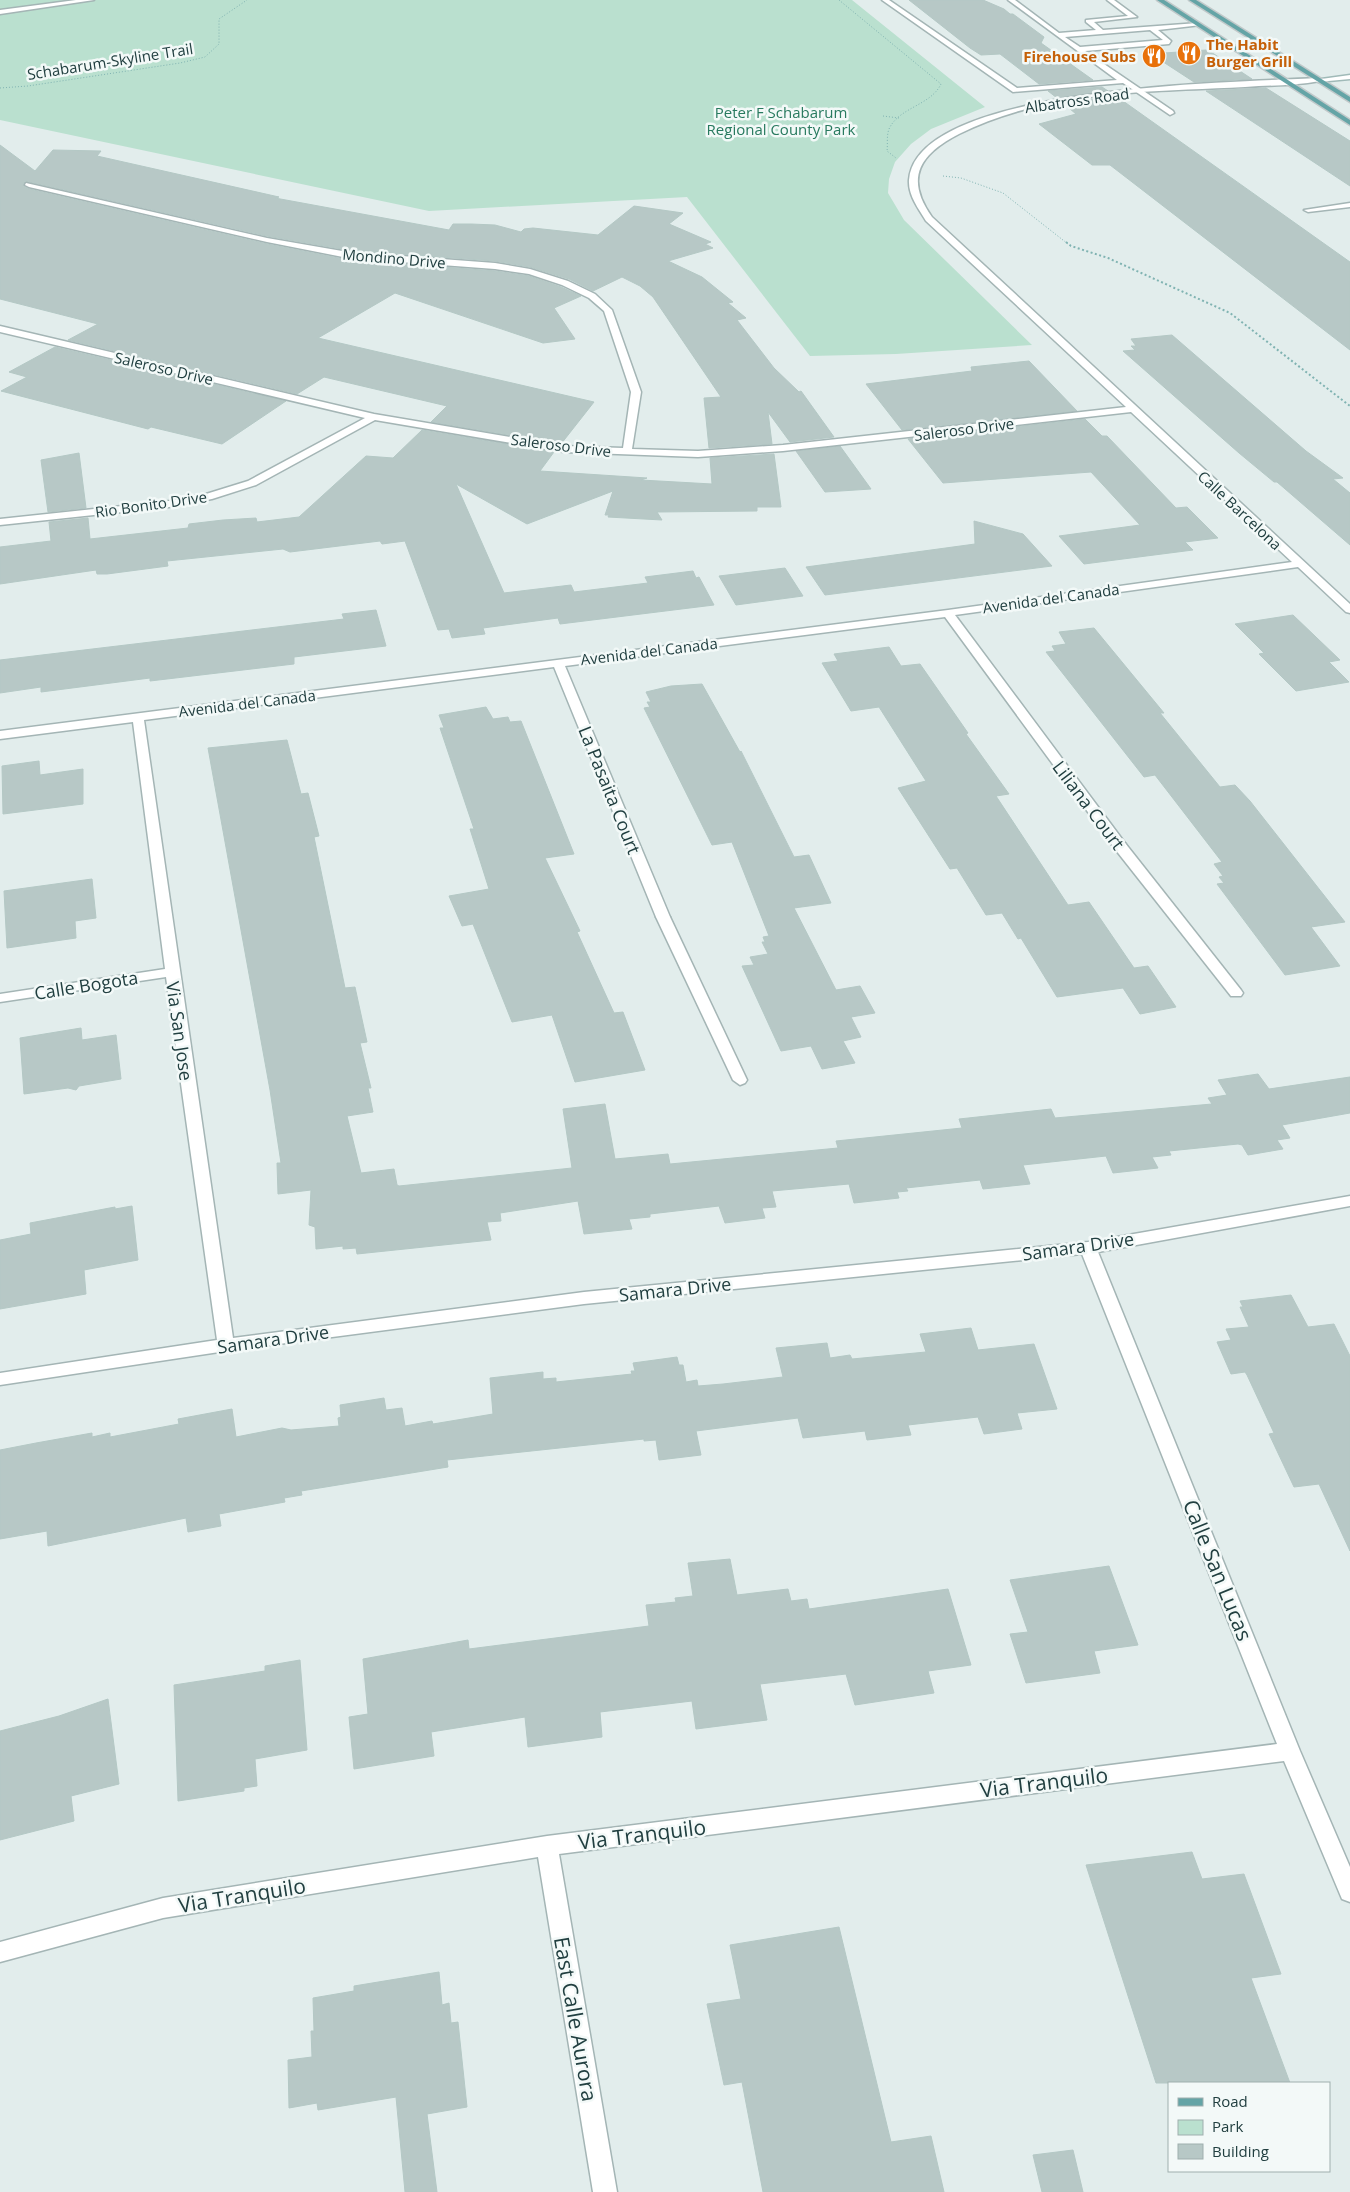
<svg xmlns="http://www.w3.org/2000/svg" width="1350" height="2192" viewBox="0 0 1350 2192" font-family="'Open Sans',sans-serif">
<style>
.green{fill:#bae0cf}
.building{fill:#b7c8c6;stroke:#b4c8c5}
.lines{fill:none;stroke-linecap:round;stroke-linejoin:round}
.lane-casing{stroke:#a4b5b5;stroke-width:3}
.street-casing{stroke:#a4b5b5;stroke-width:3}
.secondary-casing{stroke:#a0bab8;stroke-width:3}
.primary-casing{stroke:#c1c9ca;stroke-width:3}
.path-far1{stroke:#80b3b2;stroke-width:1;stroke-dasharray:1 2;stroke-linecap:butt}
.path{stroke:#80b3b2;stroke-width:2;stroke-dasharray:2 2.5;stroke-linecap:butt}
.lane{fill:#fff;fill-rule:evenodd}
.street{fill:#fff;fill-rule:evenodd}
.secondary{fill:#fff;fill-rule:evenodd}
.primary{fill:#64a4a6;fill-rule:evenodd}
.labels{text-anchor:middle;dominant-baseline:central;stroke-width:5;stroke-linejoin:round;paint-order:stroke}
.far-food-label{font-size:15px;font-weight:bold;fill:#c56008;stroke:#f3f9f8;text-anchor:start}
.far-street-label{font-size:15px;fill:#213f40;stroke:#f3f9f8}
.far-park-label{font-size:15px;fill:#287a5f;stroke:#f3f9f8}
.street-label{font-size:18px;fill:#213f40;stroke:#f3f9f8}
.near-street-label{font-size:21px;fill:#213f40;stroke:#f3f9f8}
</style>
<rect width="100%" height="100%" fill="#e2edec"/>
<path class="green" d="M 0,0 L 852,0 L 985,107 L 931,129 L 911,144 L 895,162 L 889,179 L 888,193 L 904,220 L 1032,345 L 896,354 L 810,356 L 687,197 L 429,211 L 0,120 Z"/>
<g class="building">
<path d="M 909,0 L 983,0 L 1004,9 L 1010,14 L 1013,14 L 1044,37 L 1041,43 L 1093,80 L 1039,84 L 1000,54 L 981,55 L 970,48 Z"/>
<path d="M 1206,50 L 1214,54 L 1252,79 L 1194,82 L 1151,54 Z"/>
<path d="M 1102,87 L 1108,91 L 1057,98 L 1048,91 Z"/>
<path d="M 1266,88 L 1350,141 L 1350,186 L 1206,91 Z"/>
<path d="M 1116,96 L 1350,262 L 1350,350 L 1110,165 L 1092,165 L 1039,124 L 1076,114 L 1063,103 Z"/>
<path d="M 0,145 L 35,171 L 53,150 L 101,151 L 97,156 L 279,197 L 275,198 L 449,230 L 453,224 L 471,224 L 495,225 L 521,232 L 524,229 L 533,228 L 598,235 L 634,206 L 683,213 L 669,224 L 711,242 L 705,244 L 713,248 L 668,261 L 702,277 L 733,302 L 728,303 L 746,318 L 737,320 L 774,368 L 799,392 L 801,391 L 834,437 L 790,442 L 768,412 L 772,444 L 709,448 L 704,398 L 721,397 L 653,297 L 640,286 L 622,277 L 593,291 L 569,279 L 530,267 L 495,261 L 348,250 L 267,236 L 25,181 L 23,186 L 29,189 L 267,244 L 348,260 L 495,271 L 529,276 L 561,287 L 581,296 L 554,308 L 575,339 L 543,343 L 395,293 L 318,338 L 594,402 L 561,444 L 431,422 L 447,406 L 324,377 L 297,394 L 68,340 L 98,324 L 0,299 Z"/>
<path d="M 1172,335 L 1306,451 L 1343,478 L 1333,479 L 1350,493 L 1350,545 L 1277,482 L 1274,482 L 1239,453 L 1123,351 L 1135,350 L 1131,346 L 1136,346 L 1131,339 Z"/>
<path d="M 55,347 L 286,401 L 222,444 L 151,427 L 148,429 L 1,391 L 27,377 L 9,372 Z"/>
<path d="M 1029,361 L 1077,411 L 902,430 L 866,384 L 972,371 L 971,367 Z"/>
<path d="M 1085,419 L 1102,436 L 1107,436 L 1176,508 L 1187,507 L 1218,538 L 1185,542 L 1193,550 L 1084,564 L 1059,536 L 1140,525 L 1091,472 L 943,483 L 908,439 Z"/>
<path d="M 422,430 L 554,452 L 540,471 L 647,478 L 641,480 L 712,484 L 710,458 L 774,454 L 781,507 L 757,507 L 757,511 L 657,512 L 662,520 L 608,517 L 609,515 L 605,515 L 613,491 L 527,524 L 456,484 L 504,593 L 571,585 L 574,592 L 648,583 L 645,577 L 693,571 L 696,578 L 699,577 L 714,605 L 560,624 L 558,618 L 483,628 L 485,634 L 452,638 L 449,629 L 438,630 L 405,541 L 382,544 L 380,541 L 290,552 L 283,549 L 167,561 L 168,566 L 107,574 L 97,574 L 96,570 L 0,584 L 0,547 L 51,541 L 49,522 L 88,518 L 90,539 L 188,528 L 189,524 L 223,520 L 256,518 L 257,522 L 299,517 L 366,456 L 393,458 Z"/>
<path d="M 840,446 L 871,489 L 825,492 L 796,451 Z"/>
<path d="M 79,453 L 86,508 L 48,512 L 41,460 Z"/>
<path d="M 974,521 L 1023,534 L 1052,566 L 825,595 L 806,567 L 975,544 Z"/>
<path d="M 785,568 L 803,596 L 736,605 L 719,576 Z"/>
<path d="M 376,610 L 386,646 L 294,657 L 294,664 L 150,681 L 150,678 L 41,692 L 41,687 L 0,693 L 0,660 L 344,619 L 342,614 Z"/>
<path d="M 1293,615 L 1340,660 L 1329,662 L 1349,682 L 1296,691 L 1259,654 L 1264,653 L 1235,624 Z"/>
<path d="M 1094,628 L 1164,713 L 1160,713 L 1220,787 L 1235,785 L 1250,801 L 1345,922 L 1311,927 L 1340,966 L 1285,975 L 1217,884 L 1224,883 L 1219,877 L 1223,876 L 1214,864 L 1222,862 L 1155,775 L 1144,777 L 1046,652 L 1055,651 L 1052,646 L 1066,644 L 1059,632 Z"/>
<path d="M 889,647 L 901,666 L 920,664 L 968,733 L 966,734 L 1009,794 L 996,796 L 1068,905 L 1089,902 L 1134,968 L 1148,966 L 1176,1007 L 1140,1014 L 1123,988 L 1057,997 L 1021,938 L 1018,939 L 1002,913 L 986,915 L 957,868 L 950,869 L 898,788 L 926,781 L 879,707 L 851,711 L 822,663 L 838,661 L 834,654 Z"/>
<path d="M 702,684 L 740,752 L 741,751 L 794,857 L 809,855 L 831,903 L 794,908 L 836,990 L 860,986 L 875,1013 L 851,1017 L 861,1037 L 843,1041 L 855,1063 L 822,1069 L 811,1046 L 781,1051 L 742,966 L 754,965 L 750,957 L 768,954 L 762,942 L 765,942 L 763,937 L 769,936 L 732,842 L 712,845 L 644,708 L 650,707 L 647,702 L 651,702 L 646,692 L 671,686 Z"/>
<path d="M 486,707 L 493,719 L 508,717 L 510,722 L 521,721 L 574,854 L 545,858 L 580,931 L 577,932 L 614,1013 L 623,1012 L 645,1070 L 575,1082 L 552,1015 L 512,1022 L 473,924 L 462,926 L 449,896 L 489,889 L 470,829 L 474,829 L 440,728 L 444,728 L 439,715 Z"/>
<path d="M 287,740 L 301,794 L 308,793 L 319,836 L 314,837 L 345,988 L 355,987 L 367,1042 L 360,1043 L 371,1088 L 368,1088 L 373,1112 L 347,1116 L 361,1173 L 394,1169 L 397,1185 L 399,1186 L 572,1168 L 563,1109 L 605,1104 L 615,1159 L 668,1154 L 670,1164 L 838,1148 L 836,1141 L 962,1128 L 959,1119 L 1051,1109 L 1055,1118 L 1212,1104 L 1208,1098 L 1227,1095 L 1218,1080 L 1258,1074 L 1269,1089 L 1350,1077 L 1350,1113 L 1282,1125 L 1290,1138 L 1277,1140 L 1283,1149 L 1248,1155 L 1242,1145 L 1238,1144 L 1169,1151 L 1171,1155 L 1152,1157 L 1158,1168 L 1113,1173 L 1106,1156 L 1023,1165 L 1030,1184 L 983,1189 L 980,1180 L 906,1188 L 908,1191 L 897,1192 L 899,1198 L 854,1203 L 849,1184 L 772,1191 L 776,1207 L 762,1208 L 765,1218 L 725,1223 L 719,1206 L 650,1214 L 650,1217 L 629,1219 L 632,1229 L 584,1234 L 578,1201 L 500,1213 L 501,1221 L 487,1222 L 491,1240 L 357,1254 L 356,1248 L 343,1249 L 343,1246 L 316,1249 L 315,1227 L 309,1225 L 311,1190 L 278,1194 L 277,1163 L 281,1163 L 270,1090 L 208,748 Z"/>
<path d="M 39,761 L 40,775 L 83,769 L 83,804 L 3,814 L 2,766 Z"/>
<path d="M 92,879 L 96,918 L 75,921 L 76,938 L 7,948 L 4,891 Z"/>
<path d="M 81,1028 L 82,1040 L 116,1035 L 121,1079 L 79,1086 L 76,1090 L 68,1088 L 24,1094 L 20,1038 Z"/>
<path d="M 132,1206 L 138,1260 L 84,1270 L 86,1294 L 0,1309 L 0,1240 L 31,1234 L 30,1223 L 115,1207 L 115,1209 Z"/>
<path d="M 1291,1295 L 1308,1327 L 1334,1324 L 1350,1356 L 1350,1551 L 1319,1484 L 1294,1487 L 1269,1434 L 1274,1433 L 1247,1375 L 1245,1372 L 1231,1374 L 1217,1342 L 1231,1340 L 1226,1329 L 1249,1327 L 1240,1307 L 1243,1307 L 1240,1301 Z"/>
<path d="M 971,1328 L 978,1350 L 1034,1344 L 1057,1409 L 1017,1413 L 1022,1429 L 984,1434 L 978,1417 L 908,1425 L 911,1435 L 867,1440 L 865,1431 L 803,1438 L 798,1418 L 696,1431 L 701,1455 L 659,1460 L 656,1440 L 644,1441 L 644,1439 L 447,1460 L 448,1467 L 301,1491 L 302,1495 L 284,1498 L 285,1502 L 219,1514 L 221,1526 L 188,1532 L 186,1518 L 48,1546 L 47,1531 L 0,1539 L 0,1450 L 36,1443 L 92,1433 L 92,1437 L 110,1433 L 110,1437 L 179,1424 L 178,1419 L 232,1409 L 236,1437 L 282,1428 L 291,1430 L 339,1426 L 338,1418 L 341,1417 L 340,1405 L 384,1398 L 386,1410 L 402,1408 L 405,1426 L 432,1421 L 433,1424 L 493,1414 L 490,1378 L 543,1372 L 543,1379 L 556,1378 L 556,1382 L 632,1374 L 631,1371 L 635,1371 L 633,1363 L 677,1357 L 679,1365 L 683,1365 L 686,1382 L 697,1380 L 698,1386 L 723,1384 L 783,1377 L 776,1348 L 827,1343 L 830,1358 L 850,1355 L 852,1359 L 926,1352 L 920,1334 Z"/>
<path d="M 730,1559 L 737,1595 L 788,1589 L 791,1601 L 807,1599 L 809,1609 L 948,1589 L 971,1665 L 928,1671 L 934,1693 L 855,1705 L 846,1674 L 760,1684 L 767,1720 L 696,1729 L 692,1701 L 600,1712 L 602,1737 L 528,1747 L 525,1717 L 431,1732 L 434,1756 L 354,1769 L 349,1717 L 368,1714 L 363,1659 L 468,1640 L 469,1649 L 649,1626 L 646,1605 L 676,1602 L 675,1598 L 693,1596 L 688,1563 Z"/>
<path d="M 1109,1566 L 1138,1645 L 1094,1651 L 1100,1673 L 1026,1683 L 1010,1634 L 1028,1632 L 1010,1580 Z"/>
<path d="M 300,1660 L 307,1750 L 255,1759 L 257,1786 L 244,1788 L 244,1791 L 178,1801 L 174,1685 L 265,1671 L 265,1666 Z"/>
<path d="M 108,1699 L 119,1784 L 71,1796 L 74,1821 L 0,1840 L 0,1731 L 59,1716 Z"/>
<path d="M 1192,1852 L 1202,1879 L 1244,1874 L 1281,1974 L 1251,1978 L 1290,2083 L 1156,2083 L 1086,1865 Z"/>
<path d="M 839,1927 L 891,2142 L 931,2136 L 944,2192 L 763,2192 L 742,2082 L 724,2085 L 707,2004 L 741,1999 L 730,1945 Z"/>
<path d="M 439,1972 L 442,2005 L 449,2003 L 451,2023 L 458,2022 L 467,2107 L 427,2114 L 437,2192 L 405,2192 L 396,2097 L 318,2110 L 317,2103 L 289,2108 L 288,2060 L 312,2057 L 311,2031 L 314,2031 L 313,1998 L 354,1991 L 354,1986 Z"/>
<path d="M 1073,2150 L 1083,2192 L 1042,2192 L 1033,2155 Z"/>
</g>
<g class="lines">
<g class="lane-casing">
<g id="lane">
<path d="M 882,0 L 889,0 L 1017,88 L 1117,80 L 1008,0 L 1015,0 L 1059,33 L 1096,30 L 1086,22 L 1086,20 L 1128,16 L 1107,0 L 1114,0 L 1137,17 L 1094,22 L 1103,30 L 1198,23 L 1201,25 L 1158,30 L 1171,41 L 1169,44 L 1085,51 L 1173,111 L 1174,113 L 1170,115 L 1123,83 L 1013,92 ZM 1150,30 L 1163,40 L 1080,47 L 1065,37 Z"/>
<path d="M 1350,203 L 1350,207 L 1308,212 L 1304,210 Z"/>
<path d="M 1120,842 L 1125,843 L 1241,990 L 1243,993 L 1241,996 L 1231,996 L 1115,849 L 1113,846 Z"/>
<path d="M 663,913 L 670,917 L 747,1080 L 745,1083 L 740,1085 L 733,1080 L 656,917 Z"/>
</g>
</g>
<g class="street-casing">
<g id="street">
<path d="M 76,0 L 94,0 L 0,14 L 0,10 Z"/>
<path d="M 1318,78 L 1320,81 C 1296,86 1270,85 1245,87 C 1150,92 1046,90 959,134 C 920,154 904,178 932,217 L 1350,604 L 1350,613 L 1346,612 L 1298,567 L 955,615 L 1125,843 L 1127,846 L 1125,849 L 1115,849 L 945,617 L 565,666 L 670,917 L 663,921 L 656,917 L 554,667 L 144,720 L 233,1338 L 584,1292 L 1088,1242 L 1350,1196 L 1350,1206 L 1098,1252 L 1300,1751 L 1350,1867 L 1350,1902 L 1342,1899 L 1284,1761 L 559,1854 L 617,2192 L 593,2192 L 538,1857 L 163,1918 L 0,1962 L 0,1942 L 163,1898 L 547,1836 L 1277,1744 L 1082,1254 L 584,1304 L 226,1351 L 0,1385 L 0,1373 L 217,1340 L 166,977 L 0,1002 L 0,994 L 165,969 L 133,722 L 0,739 L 0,731 L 948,610 L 1292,562 L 1131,412 L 783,451 L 698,457 L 564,452 L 375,420 L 256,485 L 212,499 L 169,507 L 0,525 L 0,519 L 169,501 L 206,494 L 248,481 L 365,418 L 0,332 L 0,326 L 374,414 L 564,446 L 623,448 L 631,392 L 604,311 L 589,298 L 562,285 L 529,274 L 495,269 L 348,258 L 267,242 L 29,187 L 25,185 L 26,183 L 267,238 L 348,252 L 495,263 L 530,269 L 568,281 L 595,294 L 612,310 L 641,392 L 632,449 L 698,451 L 783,445 L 1126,407 L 926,221 C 918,208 908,195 909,180 C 916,84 1247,82 1318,78 Z"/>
</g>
</g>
<g class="secondary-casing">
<path id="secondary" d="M 1350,75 L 1350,79 L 1318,82 L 1314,80 Z"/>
</g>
<g class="primary-casing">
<g id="primary">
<path d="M 1157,0 L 1164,0 L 1350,120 L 1350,125 Z"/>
<path d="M 1189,0 L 1196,0 L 1350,97 L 1350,102 Z"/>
</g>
</g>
<g class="path-far1">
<path d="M 839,0 L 941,84 C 931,105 901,107 890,127 C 886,134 888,144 887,151 L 896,158"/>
<path d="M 0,88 L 28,86 L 180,63 L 205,57 L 219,44 L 219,19 L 247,0"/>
<path d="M 883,116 L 899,118"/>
<path d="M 943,176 L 961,178 L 1003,193 L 1068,244"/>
</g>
<path class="path" d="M 1066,242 L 1071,246 L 1108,258 L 1230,313 L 1350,406"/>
<use href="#lane" class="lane"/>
<use href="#street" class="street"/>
<use href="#secondary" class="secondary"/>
<use href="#primary" class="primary"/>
</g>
<defs>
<g id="restaurant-disc" transform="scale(1.25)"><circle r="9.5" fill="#e8710a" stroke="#f3f9f8"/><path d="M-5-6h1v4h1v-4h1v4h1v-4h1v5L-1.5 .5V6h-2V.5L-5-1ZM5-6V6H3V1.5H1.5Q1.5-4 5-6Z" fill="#fff"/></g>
</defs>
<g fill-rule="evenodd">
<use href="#restaurant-disc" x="1189" y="53"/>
<use href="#restaurant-disc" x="1154" y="56"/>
</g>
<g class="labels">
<g class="far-food-label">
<text x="1206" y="44">The Habit<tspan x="1206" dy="17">Burger Grill</tspan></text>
<text x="1136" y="56" text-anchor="end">Firehouse Subs</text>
</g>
<g class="far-street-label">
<text transform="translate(110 61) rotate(-9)">Schabarum-Skyline Trail</text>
<text transform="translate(1077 100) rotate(-8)">Albatross Road</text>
<text transform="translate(394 258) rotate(5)">Mondino Drive</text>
<text transform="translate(164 368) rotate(13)">Saleroso Drive</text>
<text transform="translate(964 429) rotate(-7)">Saleroso Drive</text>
<text transform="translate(561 445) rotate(7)">Saleroso Drive</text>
<text transform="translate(151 504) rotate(-8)">Rio Bonito Drive</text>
<text transform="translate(1240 510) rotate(43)">Calle Barcelona</text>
<text transform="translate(1051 598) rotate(-8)">Avenida del Canada</text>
<text transform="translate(649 651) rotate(-7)">Avenida del Canada</text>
<text transform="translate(247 703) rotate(-7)">Avenida del Canada</text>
</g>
<g class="far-park-label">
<text x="781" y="112">Peter F Schabarum<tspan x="781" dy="17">Regional County Park</tspan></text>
</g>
<g class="street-label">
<text transform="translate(610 790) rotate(68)">La Pasaita Court</text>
<text transform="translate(1089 805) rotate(53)">Liliana Court</text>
<text transform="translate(86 985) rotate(-9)">Calle Bogota</text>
<text transform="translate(180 1031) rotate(82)">Via San Jose</text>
<text transform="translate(1078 1246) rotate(-8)">Samara Drive</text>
<text transform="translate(675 1289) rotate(-6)">Samara Drive</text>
<text transform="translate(273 1339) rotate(-8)">Samara Drive</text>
</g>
<g class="near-street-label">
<text transform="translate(1218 1570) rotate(68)">Calle San Lucas</text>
<text transform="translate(1044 1782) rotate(-7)">Via Tranquilo</text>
<text transform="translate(642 1834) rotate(-7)">Via Tranquilo</text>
<text transform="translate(242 1895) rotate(-9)">Via Tranquilo</text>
<text transform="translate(576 2019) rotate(80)">East Calle Aurora</text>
</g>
</g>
<rect x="1168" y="2082" width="162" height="90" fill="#f3f9f8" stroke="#9fafae"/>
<rect x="1178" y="2098" width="25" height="8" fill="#64a4a6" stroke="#9fafae"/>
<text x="1212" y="2107" font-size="15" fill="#213f40">Road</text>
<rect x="1178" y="2120" width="25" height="15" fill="#bae0cf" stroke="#9fafae"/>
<text x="1212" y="2132" font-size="15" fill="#213f40">Park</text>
<rect x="1178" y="2144" width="25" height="15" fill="#b7c8c6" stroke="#9fafae"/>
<text x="1212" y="2157" font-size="15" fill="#213f40">Building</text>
</svg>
